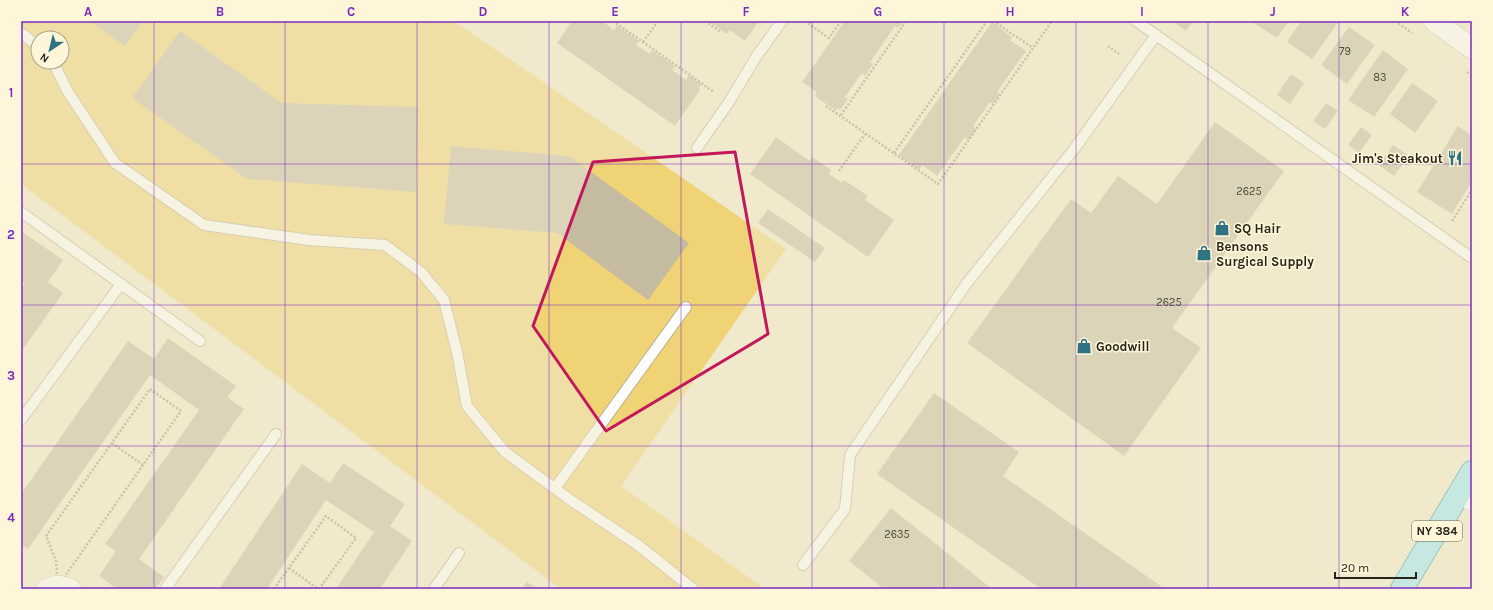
<svg xmlns="http://www.w3.org/2000/svg" width="1493" height="610" viewBox="0 0 1493 610" font-family="Karla,sans-serif">
<style>
.green{fill:#efd375;fill-rule:evenodd}
.building{fill:#c4bba0}
.lines{fill:none;stroke-linecap:round;stroke-linejoin:round}
.lane-casing{stroke:#b7af93;stroke-width:12}
.street-casing{stroke:#b7af93;stroke-width:22}
.primary-casing{stroke:#3d97aa;stroke-width:24}
.path{stroke:#9b9580;stroke-width:2.5;stroke-dasharray:2 2;stroke-linecap:butt}
.lane{stroke:#fff;stroke-width:10}
.street{stroke:#fff;stroke-width:21}
.primary{stroke:#92e6fa;stroke-width:22}
.marked{fill:none;stroke:#c2185b;stroke-width:3;stroke-linejoin:round}
.grid{fill:none;stroke:#7b2cbf;stroke-width:1;stroke-opacity:0.55}
.labels{text-anchor:middle;dominant-baseline:central;stroke-width:3;stroke-linejoin:round;paint-order:stroke}
.number-label{font-size:11px;fill:#4f4a3c}
.shield{fill:#fff6d9;stroke:#686353;stroke-width:1}
.shield-label{font-size:12px;font-weight:bold;fill:#28241a}
.poi-label{font-size:13px;font-weight:bold;fill:#28241a;stroke:#fff6d9;text-anchor:start}
.neatline{fill:none;stroke:#7b2cbf;stroke-width:1.5}
.grid-label{font-size:13px;text-anchor:middle;font-weight:bold;fill:#7b2cbf}
</style>
<rect width="100%" height="100%" fill="#f1e9cc"/>
<path class="green" d="M 21,21 L 454,21 L 786,249 L 621,486 L 765,589 L 561,589 L 21,184 ZM 38,38 L 62,38 L 62,62 L 38,62 Z"/>
<g class="building">
<path d="M 89,21 L 143,21 L 125,46 Z"/>
<path d="M 572,21 L 602,21 L 614,30 L 617,25 L 639,41 L 636,45 L 650,54 L 652,50 L 675,66 L 672,70 L 686,80 L 689,75 L 702,84 L 699,88 L 700,90 L 675,126 L 557,43 Z"/>
<path d="M 708,21 L 759,21 L 745,41 L 730,30 L 727,34 Z"/>
<path d="M 845,21 L 904,21 L 898,28 L 895,26 L 870,62 L 873,64 L 865,76 L 862,73 L 845,97 L 848,99 L 840,110 L 837,108 L 836,111 L 815,96 L 817,92 L 802,82 Z"/>
<path d="M 1172,21 L 1193,21 L 1186,31 Z"/>
<path d="M 1251,21 L 1289,21 L 1277,38 Z"/>
<path d="M 1301,21 L 1339,21 L 1312,59 L 1287,42 Z"/>
<path d="M 992,22 L 1012,37 L 1010,40 L 1026,51 L 997,92 L 1000,94 L 993,104 L 990,102 L 973,126 L 976,129 L 969,140 L 965,137 L 937,176 L 922,165 L 919,170 L 899,155 Z"/>
<path d="M 1349,27 L 1375,45 L 1347,84 L 1321,65 Z"/>
<path d="M 180,31 L 282,103 L 418,107 L 416,192 L 247,179 L 132,98 Z"/>
<path d="M 1383,50 L 1408,69 L 1374,117 L 1348,100 Z"/>
<path d="M 1291,74 L 1304,83 L 1290,104 L 1277,95 Z"/>
<path d="M 1412,83 L 1438,101 L 1415,133 L 1390,114 Z"/>
<path d="M 1326,103 L 1338,111 L 1325,129 L 1313,121 Z"/>
<path d="M 1215,122 L 1284,171 L 1172,328 L 1201,348 L 1124,456 L 967,343 L 1071,199 L 1091,213 L 1118,176 L 1157,204 Z"/>
<path d="M 1458,126 L 1472,135 L 1472,181 L 1452,214 L 1417,192 Z"/>
<path d="M 1361,127 L 1372,135 L 1359,153 L 1348,145 Z"/>
<path d="M 776,137 L 810,161 L 812,157 L 831,170 L 829,174 L 842,183 L 844,180 L 868,196 L 865,200 L 894,220 L 868,257 L 750,174 Z"/>
<path d="M 1393,145 L 1409,156 L 1394,176 L 1379,165 Z"/>
<path d="M 451,146 L 569,156 L 689,243 L 648,300 L 557,233 L 444,224 Z"/>
<path d="M 768,209 L 825,248 L 815,262 L 758,223 Z"/>
<path d="M 21,231 L 63,260 L 48,282 L 63,293 L 21,352 L 21,289 L 25,283 L 21,280 Z"/>
<path d="M 168,338 L 236,386 L 227,397 L 244,409 L 139,559 L 164,577 L 155,589 L 117,589 L 99,576 L 116,551 L 105,544 L 199,410 L 150,375 L 28,549 L 21,544 L 21,494 L 128,341 L 154,359 Z"/>
<path d="M 934,393 L 1019,452 L 1003,476 L 1165,589 L 1041,589 L 877,474 Z"/>
<path d="M 343,463 L 405,504 L 390,526 L 412,541 L 380,589 L 336,589 L 374,532 L 326,500 L 267,589 L 219,589 L 302,464 L 330,483 Z"/>
<path d="M 891,508 L 992,589 L 884,589 L 849,561 Z"/>
<path d="M 527,582 L 538,589 L 522,589 Z"/>
</g>
<g class="lines">
<g class="lane-casing">
<g id="lane">
<path d="M 1136,21 L 1472,258"/>
<path d="M 21,33 L 38,46"/>
<path d="M 53,62 L 68,92 L 115,163 L 204,225 L 309,240 L 385,245 L 421,272 L 444,300 L 457,352 L 467,406 L 505,452 L 572,501 L 638,545 L 693,589"/>
<path d="M 697,148 L 729,102 L 756,57 L 782,21"/>
<path d="M 21,212 L 200,341"/>
<path d="M 21,420 L 121,284"/>
<path d="M 555,488 L 686,307"/>
<path d="M 803,565 L 845,509 L 850,455 L 967,283 L 1075,148 L 1156,35"/>
<path d="M 165,589 L 276,434"/>
<path d="M 434,589 L 459,553"/>
</g>
</g>
<g class="street-casing">
<g id="street">
<path d="M 1434,21 L 1472,48"/>
<path d="M 1460,491 L 1472,500"/>
<path d="M 47,589 L 58,586 L 70,589"/>
</g>
</g>
<g class="primary-casing">
<path id="primary" d="M 1402,589 L 1472,472"/>
</g>
<g class="path">
<path d="M 613,21 L 714,92"/>
<path d="M 705,21 L 721,32"/>
<path d="M 805,21 L 829,38 L 841,21"/>
<path d="M 993,21 L 1033,48"/>
<path d="M 1395,21 L 1412,33"/>
<path d="M 643,42 L 658,21"/>
<path d="M 1108,46 L 1119,54"/>
<path d="M 1467,72 L 1472,76"/>
<path d="M 826,106 L 938,184 L 1052,21"/>
<path d="M 841,115 L 906,21"/>
<path d="M 894,153 L 987,21"/>
<path d="M 839,171 L 865,134"/>
<path d="M 1452,221 L 1472,190"/>
<path d="M 150,389 L 181,411 L 58,586 L 56,561 L 46,536 Z"/>
<path d="M 112,443 L 143,465"/>
<path d="M 289,568 L 318,589"/>
<path d="M 274,589 L 326,516 L 356,538 L 319,589"/>
</g>
<use href="#lane" class="lane"/>
<use href="#street" class="street"/>
<use href="#primary" class="primary"/>
</g>
<path d="M0 0H1493V610H0ZM 735,152 L 768,334 L 606,431 L 533,326 L 593,162 Z" fill="#f1e9cc" fill-opacity=".55" fill-rule="evenodd"/>
<path class="marked" d="M 735,152 L 768,334 L 606,431 L 533,326 L 593,162 Z"/>
<path class="grid" d="M 154,21 L 154,589M 285,21 L 285,589M 417,21 L 417,589M 549,21 L 549,589M 681,21 L 681,589M 812,21 L 812,589M 944,21 L 944,589M 1076,21 L 1076,589M 1208,21 L 1208,589M 1339,21 L 1339,589M 21,164 L 1472,164M 21,305 L 1472,305M 21,446 L 1472,446"/>
<defs>
<g id="restaurant-bare" transform="scale(1.2)"><path d="M-5-6h1v4h1v-4h1v4h1v-4h1v5L-1.5 .5V6h-2V.5L-5-1ZM5-6V6H3V1.5H1.5Q1.5-4 5-6Z" fill="#2f7283" stroke="#fff6d9" stroke-width="2.5" paint-order="stroke"/></g>
<g id="shop-bare" transform="scale(1.2)"><path d="M-5-2.5h2.3a2.7 3.5 0 0 1 5.4 0H5L5.5 6h-11ZM-1.5-2.5h3a1.5 2.3 0 0 0-3 0Z" fill="#2f7283" stroke="#fff6d9" stroke-width="2.5" paint-order="stroke"/></g>
</defs>
<g fill-rule="evenodd">
<use href="#restaurant-bare" x="1455" y="158"/>
<use href="#shop-bare" x="1222" y="228"/>
<use href="#shop-bare" x="1204" y="253"/>
<use href="#shop-bare" x="1084" y="346"/>
</g>
<g class="labels">
<g class="number-label">
<text x="1345" y="51">79</text>
<text x="1380" y="77">83</text>
<text x="1249" y="191">2625</text>
<text x="1169" y="302">2625</text>
<text x="897" y="534">2635</text>
</g>
<rect class="shield" x="1412" y="521" width="50" height="20" rx="3"/>
<g class="shield-label">
<text x="1437" y="531">NY 384</text>
</g>
<g class="poi-label">
<text x="1443" y="158" text-anchor="end">Jim's Steakout</text>
<text x="1234" y="228">SQ Hair</text>
<text x="1216" y="246">Bensons<tspan x="1216" dy="15">Surgical Supply</tspan></text>
<text x="1096" y="346">Goodwill</text>
</g>
</g>
<rect width="1493" height="610" fill="none" stroke="#fff6d9" stroke-width="44"/>
<g transform="translate(50 50) rotate(215)"><circle r="19" fill="#fff6d9" stroke="#a9a28d"/>
<path d="M0-3L7 15L0 10L-7 15Z" fill="#2f7283"/>
<text y="-6" font-size="11" font-weight="bold" text-anchor="middle" fill="#28241a">N</text>
</g>
<path d="M1335 572v6h81v-6" fill="none" stroke="#28241a" stroke-width="2"/>
<text x="1341" y="572" font-size="12" fill="#28241a" stroke="#fff6d9" stroke-width="3" paint-order="stroke">20 m</text>
<rect x="22" y="22" width="1449" height="566" class="neatline"/>
<g class="grid-label">
<text x="88" y="16">A</text>
<text x="220" y="16">B</text>
<text x="351" y="16">C</text>
<text x="483" y="16">D</text>
<text x="615" y="16">E</text>
<text x="746" y="16">F</text>
<text x="878" y="16">G</text>
<text x="1010" y="16">H</text>
<text x="1142" y="16">I</text>
<text x="1273" y="16">J</text>
<text x="1405" y="16">K</text>
<text x="11" y="97">1</text>
<text x="11" y="239">2</text>
<text x="11" y="380">3</text>
<text x="11" y="522">4</text>
</g>
</svg>
